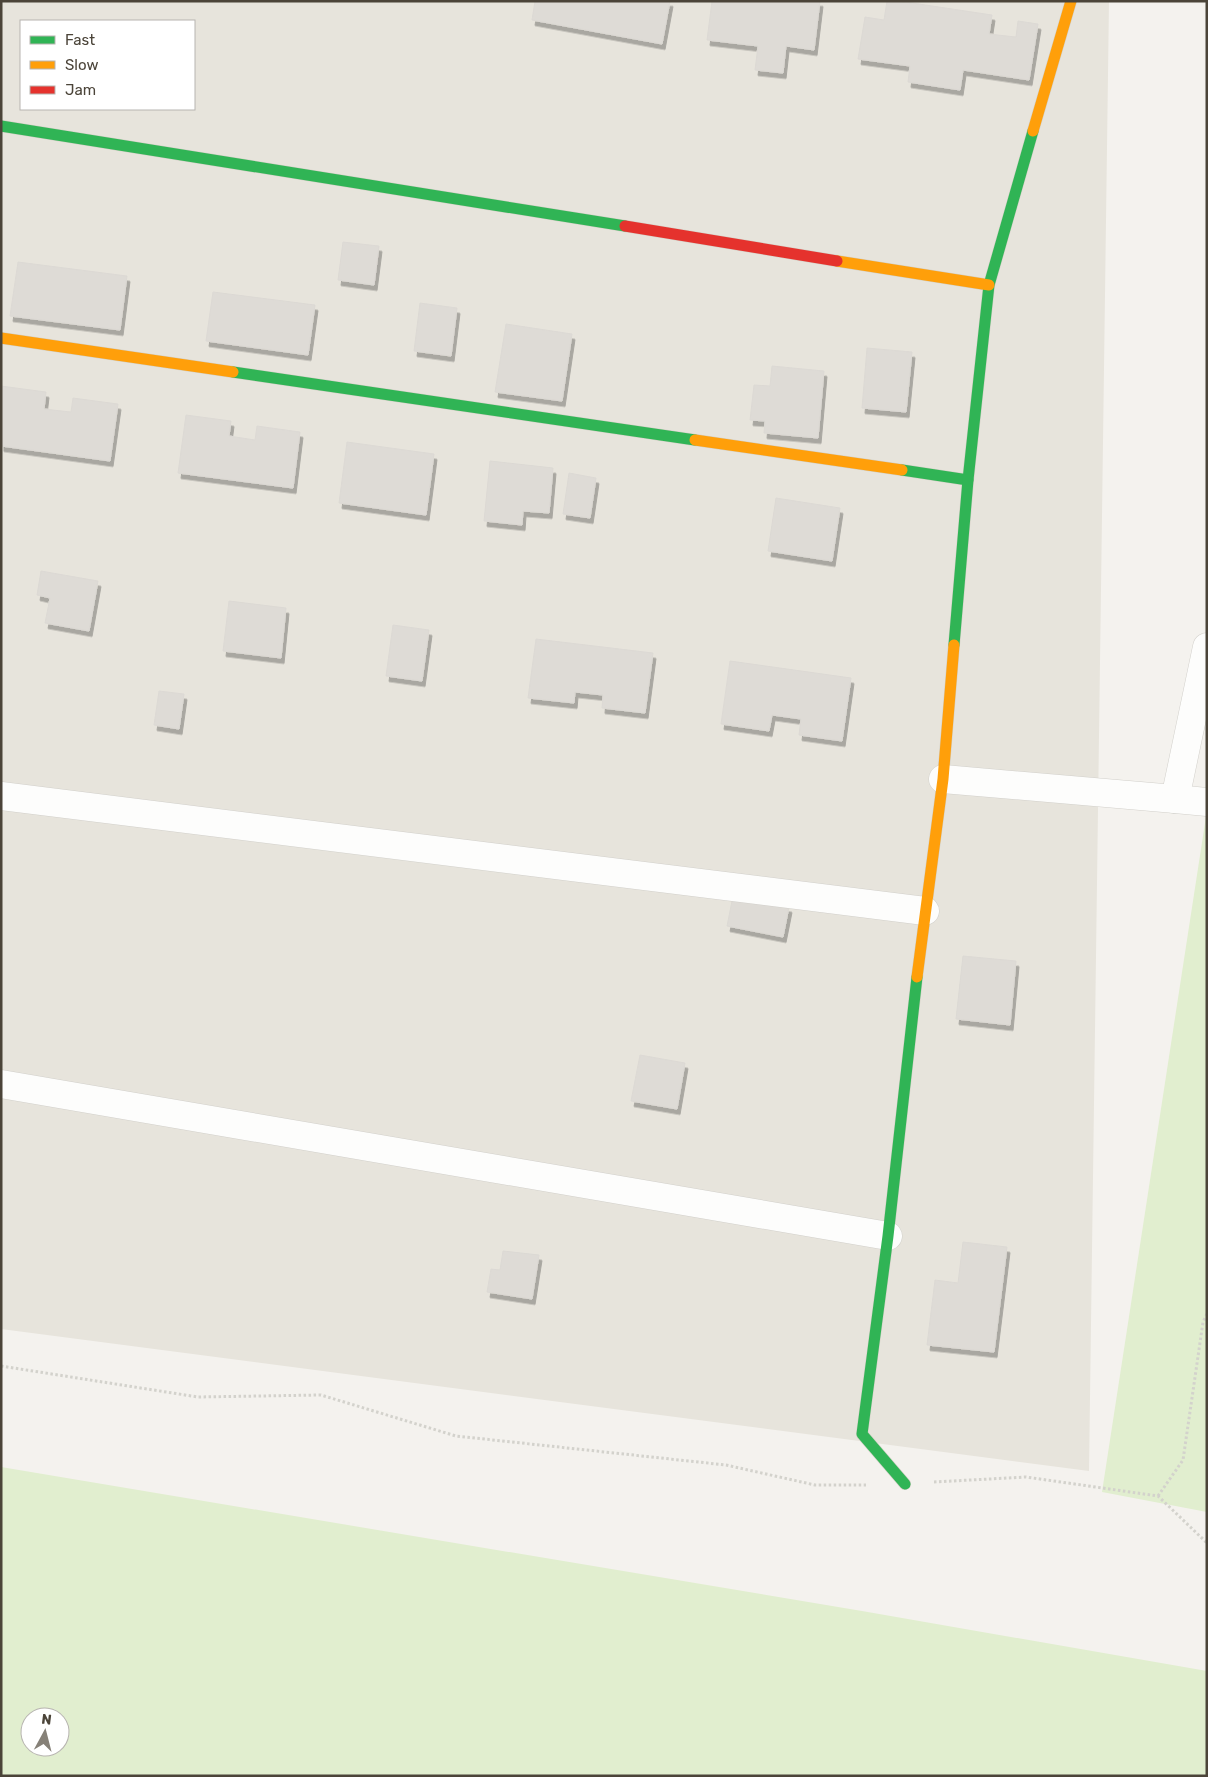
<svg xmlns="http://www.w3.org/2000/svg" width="1208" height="1777" viewBox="0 0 1208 1777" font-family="Rubik,sans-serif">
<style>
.residential{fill:#e7e4dc;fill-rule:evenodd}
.green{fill:#e1eecf;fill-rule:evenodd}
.building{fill:#dedbd6;stroke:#dcd9d4;filter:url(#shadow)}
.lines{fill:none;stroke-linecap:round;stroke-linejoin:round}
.street-casing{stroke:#d2d0cb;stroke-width:29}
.fast-casing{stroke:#d3cfc5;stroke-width:12}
.slow-casing{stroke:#d3cfc5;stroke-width:12}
.jam-casing{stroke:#d3cfc5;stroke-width:12}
.path{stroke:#d3d2cc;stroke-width:3;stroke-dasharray:2.5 2.5;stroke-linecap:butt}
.street{stroke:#fdfdfc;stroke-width:28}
.fast{stroke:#30b455;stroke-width:11}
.slow{stroke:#ff9f0a;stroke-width:11}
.jam{stroke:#e5322d;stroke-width:11}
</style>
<defs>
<filter id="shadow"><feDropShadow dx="3" dy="5.5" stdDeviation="0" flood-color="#0004"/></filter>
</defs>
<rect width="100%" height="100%" fill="#f4f2ee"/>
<path class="residential" d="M 1,1 L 1109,1 L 1089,1471 L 1,1329 ZM 21,21 L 194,21 L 194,109 L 21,109 Z"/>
<g class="green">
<path d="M 1207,810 L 1207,1512 L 1102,1492 Z"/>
<path d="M 1,1467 L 862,1611 L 1207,1671 L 1207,1776 L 1,1776 ZM 30,1717 L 60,1717 L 60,1747 L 30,1747 Z"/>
</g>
<g class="building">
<path d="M 535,1 L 670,1 L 662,44 L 532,20 Z"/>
<path d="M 712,1 L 820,1 L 814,50 L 786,46 L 783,73 L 755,70 L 758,46 L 707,40 Z"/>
<path d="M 887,1 L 899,1 L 992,15 L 989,34 L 1016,37 L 1018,21 L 1038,24 L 1029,80 L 963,70 L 960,90 L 908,82 L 910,66 L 858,59 L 865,17 L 884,20 Z"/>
<path d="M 343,242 L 379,246 L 374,285 L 338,280 Z"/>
<path d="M 18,262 L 127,276 L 120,330 L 10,316 Z"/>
<path d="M 213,292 L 315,305 L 308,355 L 206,341 Z"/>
<path d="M 420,303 L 457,308 L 451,356 L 414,351 Z"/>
<path d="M 506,324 L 572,334 L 562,401 L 495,392 Z"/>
<path d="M 867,348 L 912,352 L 906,412 L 862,408 Z"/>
<path d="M 772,366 L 824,371 L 818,438 L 764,433 L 765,421 L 750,420 L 754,385 L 770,386 Z"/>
<path d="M 1,386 L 46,392 L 44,409 L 71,412 L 73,398 L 118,404 L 110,461 L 1,446 Z"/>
<path d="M 186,415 L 231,421 L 229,436 L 255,440 L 257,426 L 300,432 L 293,488 L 178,473 Z"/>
<path d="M 347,442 L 434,454 L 426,515 L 339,503 Z"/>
<path d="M 490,461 L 553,468 L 549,513 L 523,511 L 522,525 L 484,521 Z"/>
<path d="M 569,473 L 596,478 L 590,518 L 563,514 Z"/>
<path d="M 776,498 L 840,508 L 832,561 L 768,551 Z"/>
<path d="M 41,571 L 98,581 L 89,631 L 45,623 L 50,598 L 37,595 Z"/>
<path d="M 229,601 L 286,608 L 281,658 L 223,651 Z"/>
<path d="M 393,625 L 429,630 L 422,681 L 386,676 Z"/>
<path d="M 536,639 L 653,653 L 645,713 L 602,708 L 603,695 L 575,692 L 574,703 L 528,698 Z"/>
<path d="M 730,661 L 851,678 L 842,741 L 799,735 L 801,719 L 772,715 L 769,731 L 721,724 Z"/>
<path d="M 159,691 L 184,694 L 179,729 L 154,725 Z"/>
<path d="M 733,896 L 789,907 L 783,937 L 727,926 Z"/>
<path d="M 963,956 L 1016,961 L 1010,1025 L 956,1019 Z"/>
<path d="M 640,1055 L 685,1063 L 677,1109 L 631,1101 Z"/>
<path d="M 963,1242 L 1007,1247 L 994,1352 L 927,1345 L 935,1280 L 958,1283 Z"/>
<path d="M 503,1251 L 539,1255 L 532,1299 L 487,1292 L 491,1269 L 500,1270 Z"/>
</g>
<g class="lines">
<g class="street-casing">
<g id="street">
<path d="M 943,779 L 1175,799 L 1207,647"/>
<path d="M 1,796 L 925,911"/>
<path d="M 1175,799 L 1207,802"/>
<path d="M 1,1084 L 888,1236"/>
</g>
</g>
<g class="fast-casing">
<g id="fast">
<path d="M 1,126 L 625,226"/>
<path d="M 233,372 L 695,440"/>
<path d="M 902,470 L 968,480"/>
<path d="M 954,645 L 968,480 L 989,285 L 1033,131"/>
<path d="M 905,1484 L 862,1434 L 888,1236 L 917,977"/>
</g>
</g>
<g class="slow-casing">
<g id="slow">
<path d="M 1033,131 L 1071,1"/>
<path d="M 837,261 L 989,285"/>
<path d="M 1,338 L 233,372"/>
<path d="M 695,440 L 902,470"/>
<path d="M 917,977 L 943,779 L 954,645"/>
</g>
</g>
<g class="jam-casing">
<path id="jam" d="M 625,226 L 837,261"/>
</g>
<g class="path">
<path d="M 1,1366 L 198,1397 L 321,1395 L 456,1436 L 726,1465 L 815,1485 L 866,1485"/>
<path d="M 934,1482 L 1026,1477 L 1158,1496 L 1207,1543"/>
<path d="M 1158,1496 L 1183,1460 L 1203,1322 L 1207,1314"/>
</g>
<use href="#street" class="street"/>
<use href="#fast" class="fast"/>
<use href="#slow" class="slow"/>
<use href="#jam" class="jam"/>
</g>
<rect width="1208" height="1777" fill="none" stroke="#4b4439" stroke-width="5"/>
<rect x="20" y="20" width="175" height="90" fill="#ffffff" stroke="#b7b4b0"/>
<rect x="30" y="36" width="25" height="8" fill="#30b455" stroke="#b7b4b0"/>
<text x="65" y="45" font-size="15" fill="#4b4439">Fast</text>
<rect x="30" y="61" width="25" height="8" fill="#ff9f0a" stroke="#b7b4b0"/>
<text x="65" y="70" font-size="15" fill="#4b4439">Slow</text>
<rect x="30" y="86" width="25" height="8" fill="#e5322d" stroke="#b7b4b0"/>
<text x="65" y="95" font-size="15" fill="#4b4439">Jam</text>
<g transform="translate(45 1732) rotate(7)"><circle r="24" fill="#ffffff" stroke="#b7b4b0"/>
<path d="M0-4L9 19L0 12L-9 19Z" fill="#868178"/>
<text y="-8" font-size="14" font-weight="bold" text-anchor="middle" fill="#4b4439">N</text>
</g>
</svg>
